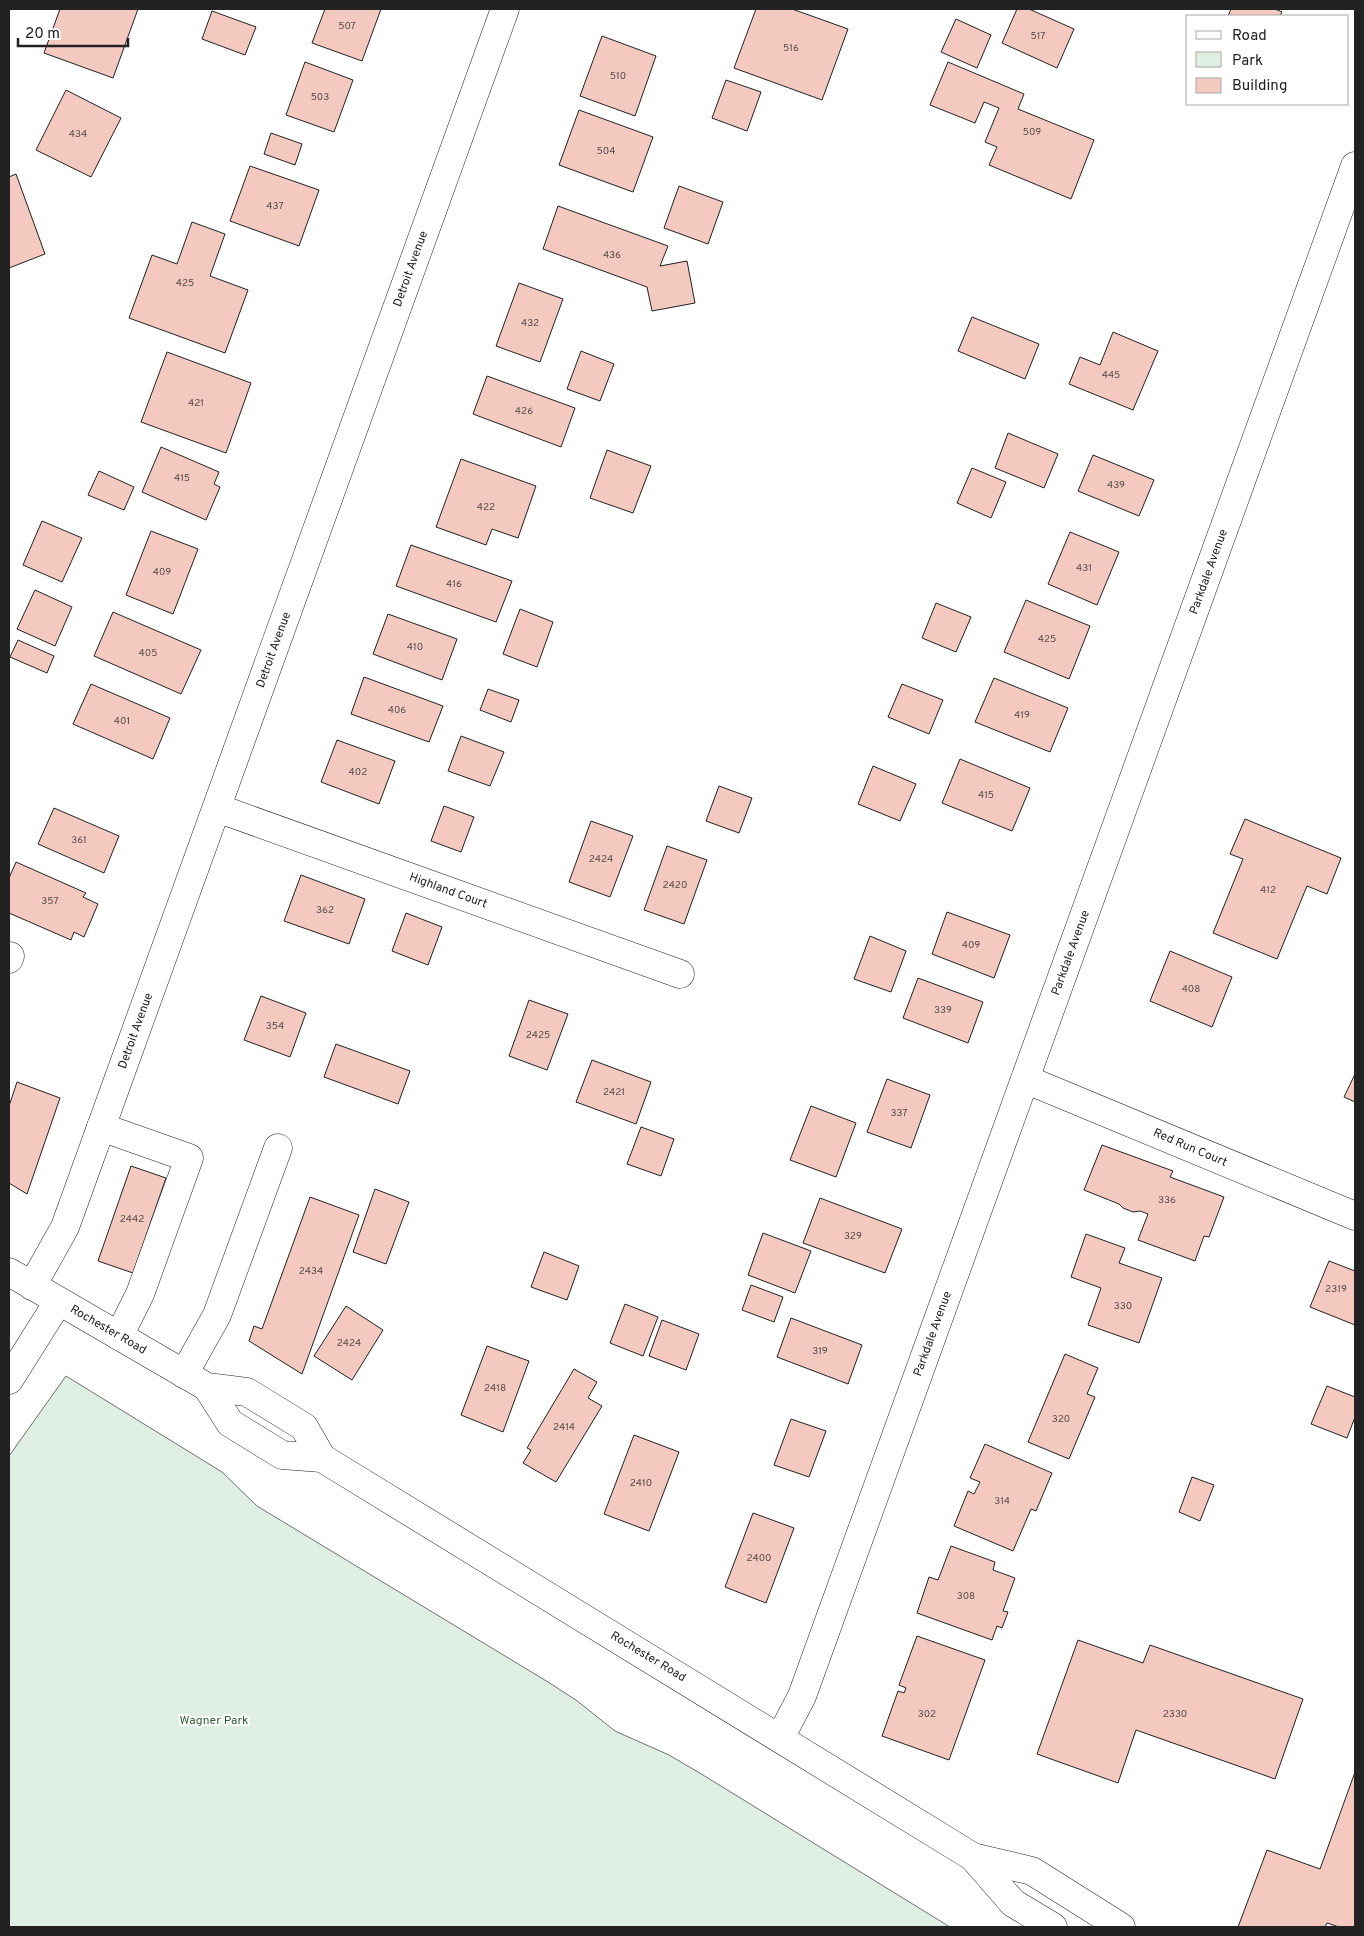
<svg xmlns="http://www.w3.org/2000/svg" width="1364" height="1936" viewBox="0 0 1364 1936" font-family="Overpass,sans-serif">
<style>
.green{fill:#e0efe3;stroke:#6f6f6f}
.building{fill:#f3c9c0;stroke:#222}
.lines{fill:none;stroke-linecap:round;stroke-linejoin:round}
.minor-casing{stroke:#222;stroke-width:29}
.major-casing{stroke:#222;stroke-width:29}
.minor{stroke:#fff;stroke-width:28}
.major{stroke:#fff;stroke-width:28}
.labels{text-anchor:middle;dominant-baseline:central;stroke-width:4;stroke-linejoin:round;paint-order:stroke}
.number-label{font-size:10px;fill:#564c4a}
.street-label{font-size:12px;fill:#222;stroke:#fff}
.park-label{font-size:12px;fill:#2f5e38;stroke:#fff}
</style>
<rect width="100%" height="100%" fill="#fff"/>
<path class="green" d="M 66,1376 L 222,1472 L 257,1506 L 548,1682 L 576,1700 L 615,1731 L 669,1755 L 703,1775 L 950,1927 L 9,1927 L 9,1456 Z"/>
<g class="building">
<path d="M 60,9 L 138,9 L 113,78 L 44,53 Z"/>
<path d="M 325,9 L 381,9 L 362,61 L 312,43 Z"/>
<path d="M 756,9 L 792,9 L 848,29 L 822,100 L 734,68 Z"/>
<path d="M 1017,9 L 1029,9 L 1074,29 L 1057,68 L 1002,43 Z"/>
<path d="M 1231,9 L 1275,9 L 1282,12 L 1280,16 L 1228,16 Z"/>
<path d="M 212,11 L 256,27 L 245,55 L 202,39 Z"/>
<path d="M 956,19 L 991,35 L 977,68 L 941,52 Z"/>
<path d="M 602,36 L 656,56 L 635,116 L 580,96 Z"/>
<path d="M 305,62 L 353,80 L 334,132 L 286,115 Z"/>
<path d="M 948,62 L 1024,94 L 1018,109 L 1094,140 L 1071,199 L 989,165 L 997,147 L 985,142 L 999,108 L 984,102 L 975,123 L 930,105 Z"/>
<path d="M 726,80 L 761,92 L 747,131 L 712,118 Z"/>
<path d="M 66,90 L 121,118 L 91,177 L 36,150 Z"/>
<path d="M 579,110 L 653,137 L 633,192 L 559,165 Z"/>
<path d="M 271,133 L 302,144 L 295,165 L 264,154 Z"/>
<path d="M 250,166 L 319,190 L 299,246 L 230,221 Z"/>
<path d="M 16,174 L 45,254 L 9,268 L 9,177 Z"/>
<path d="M 679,186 L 723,202 L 708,244 L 664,228 Z"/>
<path d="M 558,206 L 668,246 L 660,266 L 687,261 L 695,303 L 652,311 L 647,287 L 543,249 Z"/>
<path d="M 192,222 L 225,234 L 210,276 L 248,290 L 225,353 L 129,318 L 152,255 L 177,264 Z"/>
<path d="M 519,283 L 563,299 L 540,362 L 496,346 Z"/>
<path d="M 972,317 L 1039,344 L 1025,379 L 958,351 Z"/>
<path d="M 1113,332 L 1158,351 L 1133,410 L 1069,384 L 1080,357 L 1100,365 Z"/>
<path d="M 581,351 L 614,364 L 600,401 L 567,389 Z"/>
<path d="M 167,352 L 251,383 L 226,453 L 141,422 Z"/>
<path d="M 487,376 L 575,408 L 561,447 L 473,414 Z"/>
<path d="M 1008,433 L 1058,454 L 1044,488 L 995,468 Z"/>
<path d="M 161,447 L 219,472 L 214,484 L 220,487 L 206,520 L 142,492 Z"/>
<path d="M 607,450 L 651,466 L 633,513 L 590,498 Z"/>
<path d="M 1093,455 L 1154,480 L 1139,516 L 1078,491 Z"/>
<path d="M 461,459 L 536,486 L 518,538 L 492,529 L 486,545 L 436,527 Z"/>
<path d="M 972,468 L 1006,482 L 991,518 L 957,503 Z"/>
<path d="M 99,471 L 134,487 L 124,510 L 88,495 Z"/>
<path d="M 42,521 L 82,538 L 62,582 L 23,565 Z"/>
<path d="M 151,531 L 198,549 L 173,614 L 126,595 Z"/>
<path d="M 1070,532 L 1119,552 L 1097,605 L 1048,584 Z"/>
<path d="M 411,545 L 512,581 L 496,622 L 396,586 Z"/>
<path d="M 35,590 L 72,607 L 55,646 L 17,629 Z"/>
<path d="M 1026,600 L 1090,626 L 1069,679 L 1004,652 Z"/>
<path d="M 936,603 L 971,617 L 956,652 L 922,638 Z"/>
<path d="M 520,609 L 553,622 L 537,667 L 503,654 Z"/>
<path d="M 113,612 L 201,650 L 181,694 L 94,656 Z"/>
<path d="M 388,614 L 457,639 L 442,680 L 373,654 Z"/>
<path d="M 18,640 L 54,656 L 47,673 L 10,657 Z"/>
<path d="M 364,677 L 443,706 L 429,742 L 351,714 Z"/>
<path d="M 994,678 L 1068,708 L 1050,752 L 975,722 Z"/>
<path d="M 91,684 L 170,718 L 153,759 L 73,724 Z"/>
<path d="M 902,684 L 943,700 L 929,734 L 888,717 Z"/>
<path d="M 488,689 L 519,700 L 511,722 L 480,710 Z"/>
<path d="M 461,736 L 504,752 L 490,786 L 448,771 Z"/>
<path d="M 337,740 L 395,761 L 379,804 L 321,782 Z"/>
<path d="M 960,759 L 1030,788 L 1012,831 L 942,803 Z"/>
<path d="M 873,766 L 916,784 L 900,821 L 858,804 Z"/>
<path d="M 719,786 L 752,798 L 739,833 L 706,821 Z"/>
<path d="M 444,806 L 474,817 L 461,852 L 431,841 Z"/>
<path d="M 54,808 L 119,836 L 104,873 L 38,844 Z"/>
<path d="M 1245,819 L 1341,858 L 1327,894 L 1307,886 L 1277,959 L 1213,933 L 1243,859 L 1230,854 Z"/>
<path d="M 591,821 L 633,836 L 610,897 L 569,882 Z"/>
<path d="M 667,846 L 707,860 L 684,924 L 644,910 Z"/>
<path d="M 16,862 L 86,893 L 83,897 L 98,904 L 84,937 L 74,932 L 71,940 L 9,913 L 9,878 Z"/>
<path d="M 301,875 L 365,899 L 349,944 L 284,921 Z"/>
<path d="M 947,912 L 1010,935 L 994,978 L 932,954 Z"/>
<path d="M 406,913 L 442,927 L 428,965 L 392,951 Z"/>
<path d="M 870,936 L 906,951 L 891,992 L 854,979 Z"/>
<path d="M 1170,951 L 1232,977 L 1212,1027 L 1150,1001 Z"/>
<path d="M 918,978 L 983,1002 L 968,1043 L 903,1018 Z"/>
<path d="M 261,996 L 306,1013 L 290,1057 L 244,1040 Z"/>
<path d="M 529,1000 L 568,1014 L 547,1070 L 509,1056 Z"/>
<path d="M 336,1044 L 410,1071 L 398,1104 L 324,1077 Z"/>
<path d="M 592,1060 L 651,1082 L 636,1124 L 576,1102 Z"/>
<path d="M 1355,1074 L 1355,1102 L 1344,1097 Z"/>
<path d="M 887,1079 L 930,1095 L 911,1148 L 867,1132 Z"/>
<path d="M 17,1082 L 60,1098 L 27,1194 L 9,1183 L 9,1106 Z"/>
<path d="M 811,1106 L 856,1123 L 836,1177 L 790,1160 Z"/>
<path d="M 641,1127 L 674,1139 L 661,1176 L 627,1164 Z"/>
<path d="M 1102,1145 L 1173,1171 L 1170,1177 L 1224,1197 L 1209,1237 L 1204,1236 L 1195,1261 L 1138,1240 L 1148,1214 L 1140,1211 L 1133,1212 L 1123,1208 L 1119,1204 L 1084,1190 Z"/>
<path d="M 131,1166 L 166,1178 L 133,1273 L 98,1261 Z"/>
<path d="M 375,1189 L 409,1202 L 386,1264 L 353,1252 Z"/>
<path d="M 310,1197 L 359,1215 L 302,1374 L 249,1341 L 254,1326 L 262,1329 Z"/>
<path d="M 820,1198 L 902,1229 L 885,1273 L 803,1243 Z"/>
<path d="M 763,1233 L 811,1251 L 795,1293 L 748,1275 Z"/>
<path d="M 1086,1234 L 1125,1248 L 1119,1263 L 1162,1278 L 1139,1343 L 1088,1325 L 1101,1288 L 1071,1277 Z"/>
<path d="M 544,1252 L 579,1266 L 567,1300 L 531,1287 Z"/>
<path d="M 1329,1261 L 1355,1271 L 1355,1325 L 1310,1307 Z"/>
<path d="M 751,1285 L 783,1297 L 774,1322 L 742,1310 Z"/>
<path d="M 625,1304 L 658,1317 L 643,1356 L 610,1343 Z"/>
<path d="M 346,1306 L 383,1330 L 352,1380 L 314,1356 Z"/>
<path d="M 791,1318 L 862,1345 L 848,1384 L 777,1357 Z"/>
<path d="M 662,1320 L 699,1334 L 686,1370 L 649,1356 Z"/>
<path d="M 487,1346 L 529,1361 L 503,1432 L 461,1415 Z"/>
<path d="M 1065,1354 L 1098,1368 L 1087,1394 L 1095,1397 L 1069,1459 L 1028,1442 Z"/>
<path d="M 574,1369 L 597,1382 L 588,1398 L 602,1406 L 556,1482 L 523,1463 L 531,1450 L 527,1448 Z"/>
<path d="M 1327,1386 L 1355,1397 L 1355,1417 L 1347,1438 L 1311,1424 Z"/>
<path d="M 791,1419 L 826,1431 L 809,1477 L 774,1465 Z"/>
<path d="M 634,1435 L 679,1452 L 649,1531 L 604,1514 Z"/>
<path d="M 985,1444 L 1052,1473 L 1036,1511 L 1031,1509 L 1013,1551 L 954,1526 L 968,1491 L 974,1494 L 980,1482 L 970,1478 Z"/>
<path d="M 1192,1477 L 1214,1485 L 1200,1521 L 1179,1512 Z"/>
<path d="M 753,1513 L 794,1528 L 766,1603 L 725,1587 Z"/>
<path d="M 951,1546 L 995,1562 L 993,1570 L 1015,1578 L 1003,1611 L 1008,1612 L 1002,1628 L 997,1626 L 992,1640 L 917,1613 L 929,1577 L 938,1580 Z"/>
<path d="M 917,1636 L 985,1660 L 949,1760 L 882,1736 L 898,1691 L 904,1693 L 906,1688 L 899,1685 Z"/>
<path d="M 1078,1640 L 1143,1663 L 1150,1645 L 1303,1699 L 1275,1779 L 1136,1730 L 1118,1783 L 1037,1754 Z"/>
<path d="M 1355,1772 L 1355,1927 L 1339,1927 L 1327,1923 L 1325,1927 L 1238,1927 L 1267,1850 L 1320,1869 Z"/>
</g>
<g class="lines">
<g class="minor-casing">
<g id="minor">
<path d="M 217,808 L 680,974"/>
<path d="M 9,959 L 10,956"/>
<path d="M 1025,1079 L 1355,1216"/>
<path d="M 101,1127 L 189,1158 L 140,1294 L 119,1336"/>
<path d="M 32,1286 L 65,1227 L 505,9"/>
<path d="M 184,1374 L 217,1315 L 278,1148"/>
<path d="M 9,1380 L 58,1302"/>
<path d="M 780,1738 L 802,1696 L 1355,166"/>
</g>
</g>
<g class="major-casing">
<g id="major">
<path d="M 9,1272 L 207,1387 L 247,1392 L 304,1427 L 322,1458 L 973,1857 L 1013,1903 L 1053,1927"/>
<path d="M 207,1387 L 230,1423 L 282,1455 L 322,1458"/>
<path d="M 973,1857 L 1032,1871 L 1121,1927"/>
</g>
</g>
<use href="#minor" class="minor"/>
<use href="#major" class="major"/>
</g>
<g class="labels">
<g class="number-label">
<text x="347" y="26">507</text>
<text x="1038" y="36">517</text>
<text x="791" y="48">516</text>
<text x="618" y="76">510</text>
<text x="320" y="97">503</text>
<text x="1032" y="132">509</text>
<text x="78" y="134">434</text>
<text x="606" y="151">504</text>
<text x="275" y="206">437</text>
<text x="612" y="255">436</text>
<text x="185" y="283">425</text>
<text x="530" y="323">432</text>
<text x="1111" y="375">445</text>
<text x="196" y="403">421</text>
<text x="524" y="411">426</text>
<text x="182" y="478">415</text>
<text x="1116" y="485">439</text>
<text x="486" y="507">422</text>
<text x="1084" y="568">431</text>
<text x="162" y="572">409</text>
<text x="454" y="584">416</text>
<text x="1047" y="639">425</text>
<text x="415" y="647">410</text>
<text x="148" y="653">405</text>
<text x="397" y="710">406</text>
<text x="1022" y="715">419</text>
<text x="122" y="721">401</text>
<text x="358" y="772">402</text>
<text x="986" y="795">415</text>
<text x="79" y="840">361</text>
<text x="601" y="859">2424</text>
<text x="675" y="885">2420</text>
<text x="1268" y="890">412</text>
<text x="50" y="901">357</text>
<text x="325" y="910">362</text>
<text x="971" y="945">409</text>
<text x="1191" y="989">408</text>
<text x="943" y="1010">339</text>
<text x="275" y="1026">354</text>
<text x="538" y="1035">2425</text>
<text x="614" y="1092">2421</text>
<text x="899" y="1113">337</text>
<text x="1167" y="1200">336</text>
<text x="132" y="1219">2442</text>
<text x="853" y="1236">329</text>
<text x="311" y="1271">2434</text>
<text x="1336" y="1289">2319</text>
<text x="1123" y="1306">330</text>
<text x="349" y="1343">2424</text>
<text x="820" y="1351">319</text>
<text x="495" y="1388">2418</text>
<text x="1061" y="1419">320</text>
<text x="564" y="1427">2414</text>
<text x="641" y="1483">2410</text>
<text x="1002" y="1501">314</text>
<text x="759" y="1558">2400</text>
<text x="966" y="1596">308</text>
<text x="927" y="1714">302</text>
<text x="1175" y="1714">2330</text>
</g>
<g class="street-label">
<text transform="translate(411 269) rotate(-70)">Detroit Avenue</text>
<text transform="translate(1209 572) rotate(-70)">Parkdale Avenue</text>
<text transform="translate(274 650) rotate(-70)">Detroit Avenue</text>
<text transform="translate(448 891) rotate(20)">Highland Court</text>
<text transform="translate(1071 953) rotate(-70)">Parkdale Avenue</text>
<text transform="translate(136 1031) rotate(-70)">Detroit Avenue</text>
<text transform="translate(1190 1148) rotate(23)">Red Run Court</text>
<text transform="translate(108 1330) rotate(30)">Rochester Road</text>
<text transform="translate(933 1334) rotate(-70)">Parkdale Avenue</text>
<text transform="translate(648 1657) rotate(31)">Rochester Road</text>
</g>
<g class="park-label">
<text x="214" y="1721">Wagner Park</text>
</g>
</g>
<rect width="1364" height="1936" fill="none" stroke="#222222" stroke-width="20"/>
<rect x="1186" y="15" width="162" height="90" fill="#ffffff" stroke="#a7a7a7"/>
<rect x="1196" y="31" width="25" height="8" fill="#ffffff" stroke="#a7a7a7"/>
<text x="1232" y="40" font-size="15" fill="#222222">Road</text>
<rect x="1196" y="52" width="25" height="15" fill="#e0efe3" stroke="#a7a7a7"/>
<text x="1232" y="65" font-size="15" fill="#222222">Park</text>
<rect x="1196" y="78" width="25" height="15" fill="#f3c9c0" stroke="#a7a7a7"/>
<text x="1232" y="90" font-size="15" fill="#222222">Building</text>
<path d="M18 38v8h110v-8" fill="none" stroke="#222222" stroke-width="2.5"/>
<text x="25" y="38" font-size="15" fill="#222222" stroke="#ffffff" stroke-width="4" paint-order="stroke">20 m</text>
</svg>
